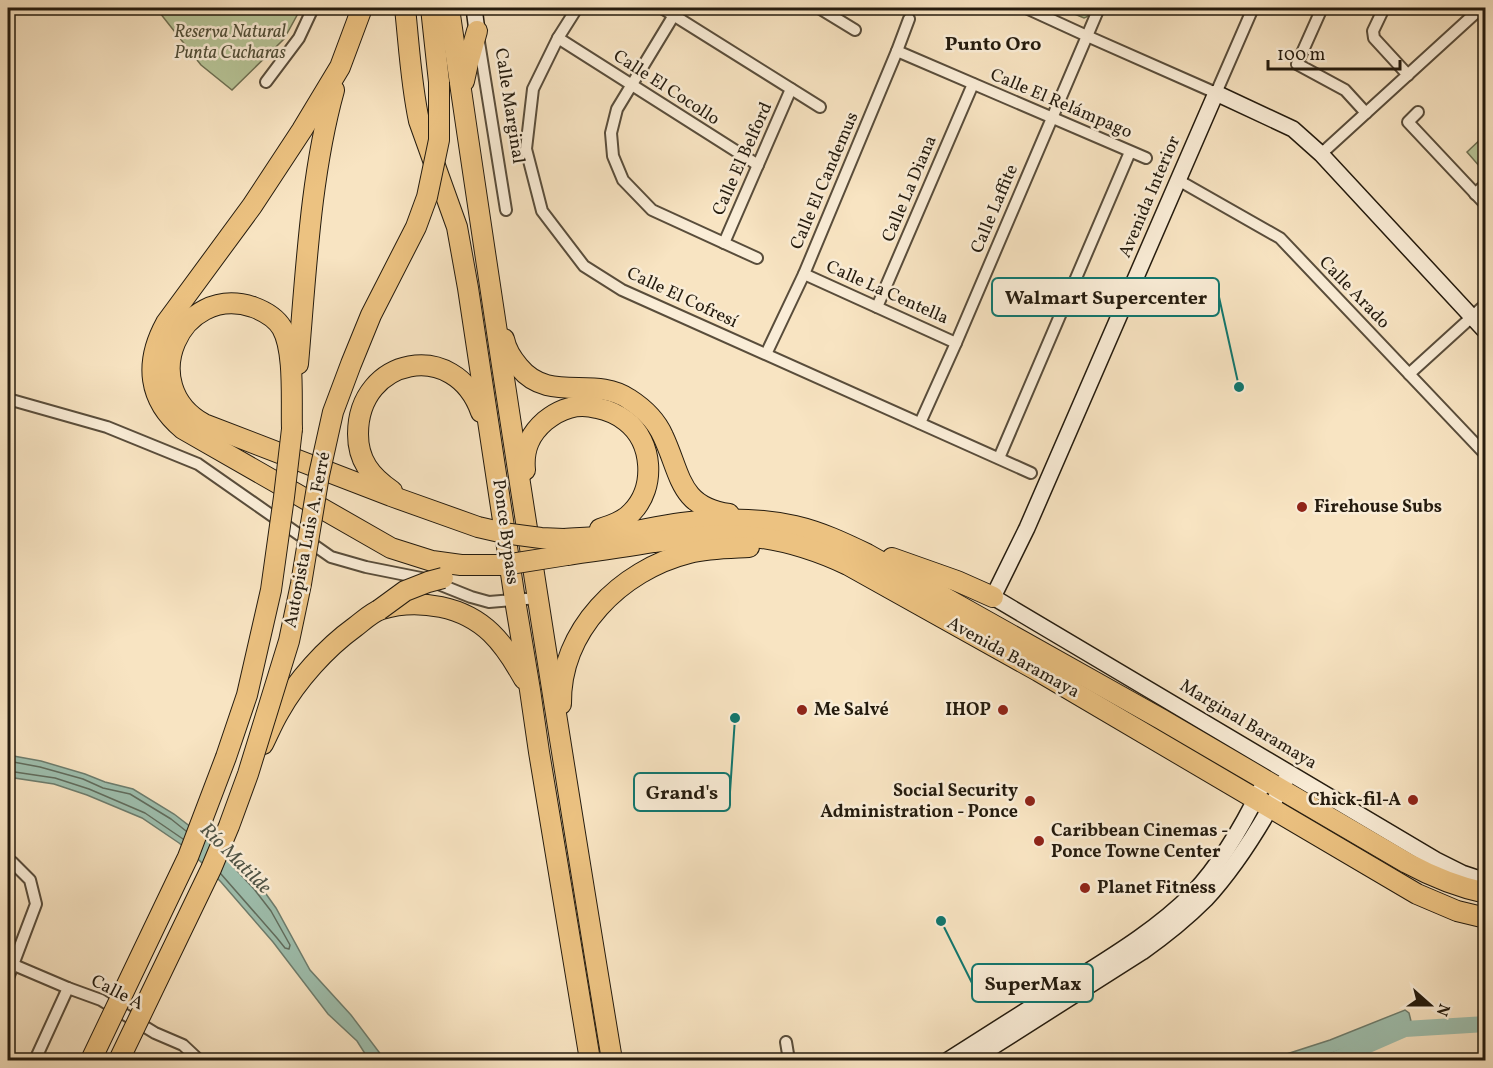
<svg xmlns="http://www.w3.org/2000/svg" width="1493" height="1068" viewBox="0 0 1493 1068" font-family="Vollkorn,serif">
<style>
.green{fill:#b7c598;stroke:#6e7053;stroke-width:1.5}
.water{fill:#9ebfae;stroke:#6d7d6e;stroke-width:1.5}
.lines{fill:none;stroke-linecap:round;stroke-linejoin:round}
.shore{stroke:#616d5e;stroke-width:1.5}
.river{stroke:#9ebfae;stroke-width:16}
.street-casing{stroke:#594d3b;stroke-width:14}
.secondary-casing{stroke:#241b0e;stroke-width:18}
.highway-casing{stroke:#241b0e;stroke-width:22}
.street{stroke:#faedd7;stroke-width:10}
.secondary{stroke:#faedd7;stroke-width:15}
.highway{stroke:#ecc281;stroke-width:20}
.highway-bridge-casing{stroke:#241b0e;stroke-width:22;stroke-linecap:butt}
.highway-bridge{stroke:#ecc281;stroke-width:20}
.poi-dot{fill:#8f2418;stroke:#faedd7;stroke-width:2}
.labels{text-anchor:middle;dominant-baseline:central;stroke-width:5;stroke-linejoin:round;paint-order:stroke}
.park-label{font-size:18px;font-style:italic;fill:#504e37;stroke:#faedd7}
.street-label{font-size:18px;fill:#241b0e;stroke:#faedd7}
.poi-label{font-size:18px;font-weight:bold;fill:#241b0e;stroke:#faedd7;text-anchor:start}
.neighbourhood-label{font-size:20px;font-weight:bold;fill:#241b0e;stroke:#faedd7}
.water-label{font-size:20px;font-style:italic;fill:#4f5446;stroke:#faedd7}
.leader{fill:none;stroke:#0f766e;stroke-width:2}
.callout-dot{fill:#0f766e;stroke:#faedd7;stroke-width:2}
.callout{fill:#faedd7;stroke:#0f766e;stroke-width:2}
.callout-label{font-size:20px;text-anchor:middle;font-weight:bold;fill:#241b0e}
</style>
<rect width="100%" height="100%" fill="#f8e4c2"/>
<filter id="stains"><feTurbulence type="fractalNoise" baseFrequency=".00333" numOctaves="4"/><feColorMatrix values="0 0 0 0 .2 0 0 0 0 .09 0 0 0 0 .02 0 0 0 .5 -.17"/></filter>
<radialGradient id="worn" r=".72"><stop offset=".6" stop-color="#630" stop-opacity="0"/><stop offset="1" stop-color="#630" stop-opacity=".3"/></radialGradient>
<g class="green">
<path d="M 156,8 L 301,8 L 284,39 L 232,90 L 201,65 Z"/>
<path d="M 1060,8 L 1093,8 C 1091,12 1089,17 1084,18 Z"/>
<path d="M 1485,135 L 1485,162 L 1480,167 L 1467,152 Z"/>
</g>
<g class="water">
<path d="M 8,755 L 41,761 L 85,774 L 105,782 L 133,789 L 174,814 L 191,827 L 211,838 L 224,849 L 259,884 L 276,908 L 310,970 L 351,1015 L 385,1060 L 369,1060 L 357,1041 L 328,1014 L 273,942 L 221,882 L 200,861 L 179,843 L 142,818 L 87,795 L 54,784 L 8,777 Z"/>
<path d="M 1405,1010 L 1409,1013 L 1411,1021 L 1393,1030 L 1314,1060 L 1268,1060 L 1330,1040 Z"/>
</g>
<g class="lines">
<g class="shore">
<path d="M 8,761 L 40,767 L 83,779 L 103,788 L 130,794 L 171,819 L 186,831"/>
<path d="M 8,771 L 55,778 L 89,789 L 145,813 L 183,839"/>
<path d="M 221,874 L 277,938 L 285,948 L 289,949 L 290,945 L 271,911 L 254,889 L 227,860"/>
</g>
<path class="river" d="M 1334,1060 L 1405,1029 L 1486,1024"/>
<g class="street-casing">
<g id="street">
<path d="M 577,8 L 558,38 L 533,89 L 526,149 L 542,211 L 584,266 L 622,290 L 1031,473"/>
<path d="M 662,8 L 820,107"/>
<path d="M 819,8 L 855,30"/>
<path d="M 1026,8 L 1087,36 L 1216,93 L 1253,8"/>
<path d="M 1322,8 L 1297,64 L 1345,90 L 1366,113"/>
<path d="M 1384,8 L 1373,31 L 1374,38 L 1408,75"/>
<path d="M 674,15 L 617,109 L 611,133 L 613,156 L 623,180 L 652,210 L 757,258"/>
<path d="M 558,38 L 758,165"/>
<path d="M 479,42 L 506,210"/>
<path d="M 897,51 L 1146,158"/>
<path d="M 266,82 L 299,38 L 313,8"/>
<path d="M 1418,112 L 1408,122 L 1486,205"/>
<path d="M 1321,154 L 1481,8"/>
<path d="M 1178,180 L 1280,238 L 1486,455"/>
<path d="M 1475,194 L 1486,184"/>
<path d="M 724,243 L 791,89"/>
<path d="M 804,274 L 956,343"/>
<path d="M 877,307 L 973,84"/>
<path d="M 766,354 L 804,274 L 897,51 L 909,19"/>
<path d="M 1409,374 L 1486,304"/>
<path d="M 8,399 L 107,427 L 198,464 L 331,557 L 366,567 L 426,579 L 471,597 L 489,602 L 538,598"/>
<path d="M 920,423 L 956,343 L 1099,8"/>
<path d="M 999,458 L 1130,152"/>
<path d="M 8,861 L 12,862 L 30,880 L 36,904 L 8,978"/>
<path d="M 14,965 L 68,988 L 101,1000 L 155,1033 L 183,1045 L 199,1060"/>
<path d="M 786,1042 L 789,1060"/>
<path d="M 35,1060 L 68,988"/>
</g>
</g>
<g class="secondary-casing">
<g id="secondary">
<path d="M 474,8 L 477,31"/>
<path d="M 1486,332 L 1321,154 L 1293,129 L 1216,93 L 1027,528 L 993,597 L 1436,860 L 1462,873 L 1486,881"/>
<path d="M 948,1060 C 989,1034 1030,1008 1071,982 C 1114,955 1157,929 1193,893 C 1221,863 1242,827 1260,790"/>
<path d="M 972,1060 L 1142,952 C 1165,936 1186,919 1206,899 C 1238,864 1264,821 1286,779"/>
</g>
</g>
<g class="highway-casing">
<g id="highway">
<path d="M 362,8 L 340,67 L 302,130 L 252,206 L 166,323 C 144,363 148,400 183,429 L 391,548 L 432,561 L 461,565 L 504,565"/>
<path d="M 405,8 C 409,45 411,84 419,121 L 457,227 L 468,288 L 515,600 L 530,690 L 539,752 L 590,1060"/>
<path d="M 431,8 L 439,82"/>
<path d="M 449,8 C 500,359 554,710 612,1060"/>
<path d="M 464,81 L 468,63 L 477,31"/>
<path d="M 504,339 C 506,349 512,359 519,367 C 549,404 594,375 629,399 C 643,408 656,420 663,436 C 681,474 679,507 729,514"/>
<path d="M 298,364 C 306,274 310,177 334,90"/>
<path d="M 292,429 C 291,402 295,351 282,328 C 276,318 264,311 253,307 C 180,283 135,386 204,424 L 391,496 L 478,527 L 504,533"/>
<path d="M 525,470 C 523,449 530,434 545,421 C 561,408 577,403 597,408 C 607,410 617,414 626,421 C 653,442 656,487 632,512 C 624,521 612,525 600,529"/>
<path d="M 392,491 C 370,476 358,460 358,434 C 358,357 455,338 481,412"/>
<path d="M 564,539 C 575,538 585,538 596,537 C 625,534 653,527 682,523 C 719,518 759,518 795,526 C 821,532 844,543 867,554 L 1161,719 L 1407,863 C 1431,876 1458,887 1486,893"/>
<path d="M 567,555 C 596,551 625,547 654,542 C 683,538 713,534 742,536 C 780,538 814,549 848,565 L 1038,671 L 1417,894 L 1457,911 L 1486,918"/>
<path d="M 892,558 L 957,581 L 993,597"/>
<path d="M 561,704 C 560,630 621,570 689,553 C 708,548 730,548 749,547"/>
<path d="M 263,744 C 268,734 273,722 279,712 C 297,680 326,648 355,627 C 363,621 372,612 382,609 C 401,603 421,603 441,607 C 484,616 504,643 524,679"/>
</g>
</g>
<use href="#street" class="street"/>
<use href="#secondary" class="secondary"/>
<use href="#highway" class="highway"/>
<g class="highway-bridge-casing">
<g id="highway-bridge">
<path d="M 504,533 L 541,538 L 564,539"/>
<path d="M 504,565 L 567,555"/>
<path d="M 379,610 L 405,591 L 428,582 L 443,578"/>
<path d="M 91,1060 L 188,857 L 226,757 L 247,695 L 271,590 L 284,497 L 292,429"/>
<path d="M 119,1060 L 211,869 L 229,826 L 248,774 L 289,641 L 301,584 L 319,475 L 333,412 L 351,364 L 371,315 L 416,227 L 427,197 L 439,140 L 439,82"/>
</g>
</g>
<use href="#highway-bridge" class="highway-bridge"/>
</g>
<g class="poi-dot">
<circle cx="1302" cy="507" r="6"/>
<circle cx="802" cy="710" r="6"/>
<circle cx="1003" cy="710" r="6"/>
<circle cx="1413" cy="800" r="6"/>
<circle cx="1030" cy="801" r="6"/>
<circle cx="1039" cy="841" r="6"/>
<circle cx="1085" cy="888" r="6"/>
</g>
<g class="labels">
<g class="park-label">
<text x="230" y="32">Reserva Natural<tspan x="230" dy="21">Punta Cucharas</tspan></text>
</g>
<g class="street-label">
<text transform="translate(666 88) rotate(33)">Calle El Cocollo</text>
<text transform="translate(1061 104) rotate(23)">Calle El Relámpago</text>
<text transform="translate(509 106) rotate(81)">Calle Marginal</text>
<text transform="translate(743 159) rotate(-66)">Calle El Belford</text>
<text transform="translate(825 181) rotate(-67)">Calle El Candemus</text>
<text transform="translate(910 189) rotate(-67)">Calle La Diana</text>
<text transform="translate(1150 197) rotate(-67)">Avenida Interior</text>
<text transform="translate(995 209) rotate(-67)">Calle Laffite</text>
<text transform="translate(887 293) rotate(24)">Calle La Centella</text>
<text transform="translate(1354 293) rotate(46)">Calle Arado</text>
<text transform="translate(682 298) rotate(25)">Calle El Cofresí</text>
<text transform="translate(505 532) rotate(82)">Ponce Bypass</text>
<text transform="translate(308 540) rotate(-79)">Autopista Luis A. Ferré</text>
<text transform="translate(1013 658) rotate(29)">Avenida Baramaya</text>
<text transform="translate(1248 725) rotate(31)">Marginal Baramaya</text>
<text transform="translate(117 993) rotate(27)">Calle A</text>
</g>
<g class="poi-label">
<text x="1314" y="507">Firehouse Subs</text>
<text x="814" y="710">Me Salvé</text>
<text x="991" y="710" text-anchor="end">IHOP</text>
<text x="1018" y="791" text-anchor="end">Social Security<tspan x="1018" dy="21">Administration - Ponce</tspan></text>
<text x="1401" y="800" text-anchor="end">Chick-fil-A</text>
<text x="1051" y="831">Caribbean Cinemas -<tspan x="1051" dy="21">Ponce Towne Center</tspan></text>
<text x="1097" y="888">Planet Fitness</text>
</g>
<g class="neighbourhood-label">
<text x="993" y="45">Punto Oro</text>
</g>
<g class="water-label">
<text transform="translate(235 859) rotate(45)">Río Matilde</text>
</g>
</g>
<path class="leader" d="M1239 387L1219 297M735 718L730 792M941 921L972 983"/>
<g class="callout-dot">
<circle cx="1239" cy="387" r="6"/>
<circle cx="735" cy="718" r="6"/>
<circle cx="941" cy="921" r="6"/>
</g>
<g class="callout">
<rect x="992" y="278" width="227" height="38" rx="6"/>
<rect x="634" y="773" width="96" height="38" rx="6"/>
<rect x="972" y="964" width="121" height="38" rx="6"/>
</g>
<g class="callout-label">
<text x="1106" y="304">Walmart Supercenter</text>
<text x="682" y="799">Grand's</text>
<text x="1033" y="990">SuperMax</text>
</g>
<rect width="1493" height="1068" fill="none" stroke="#f8e4c2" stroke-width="30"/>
<rect x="9" y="9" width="1475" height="1050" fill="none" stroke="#241b0e" stroke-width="3"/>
<rect x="15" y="15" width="1463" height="1038" fill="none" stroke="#241b0e" stroke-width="1.5"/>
<g transform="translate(1430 1005) rotate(111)" stroke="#faedd7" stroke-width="4.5" paint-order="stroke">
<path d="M0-4.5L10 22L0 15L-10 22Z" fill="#241b0e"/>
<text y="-9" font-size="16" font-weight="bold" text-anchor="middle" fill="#241b0e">N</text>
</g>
<path d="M1268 60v9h132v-9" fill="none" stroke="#241b0e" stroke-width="3"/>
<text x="1277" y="60" font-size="18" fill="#241b0e" stroke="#faedd7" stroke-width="4.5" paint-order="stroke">100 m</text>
<rect width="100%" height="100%" filter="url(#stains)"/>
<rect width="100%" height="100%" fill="url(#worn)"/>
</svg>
